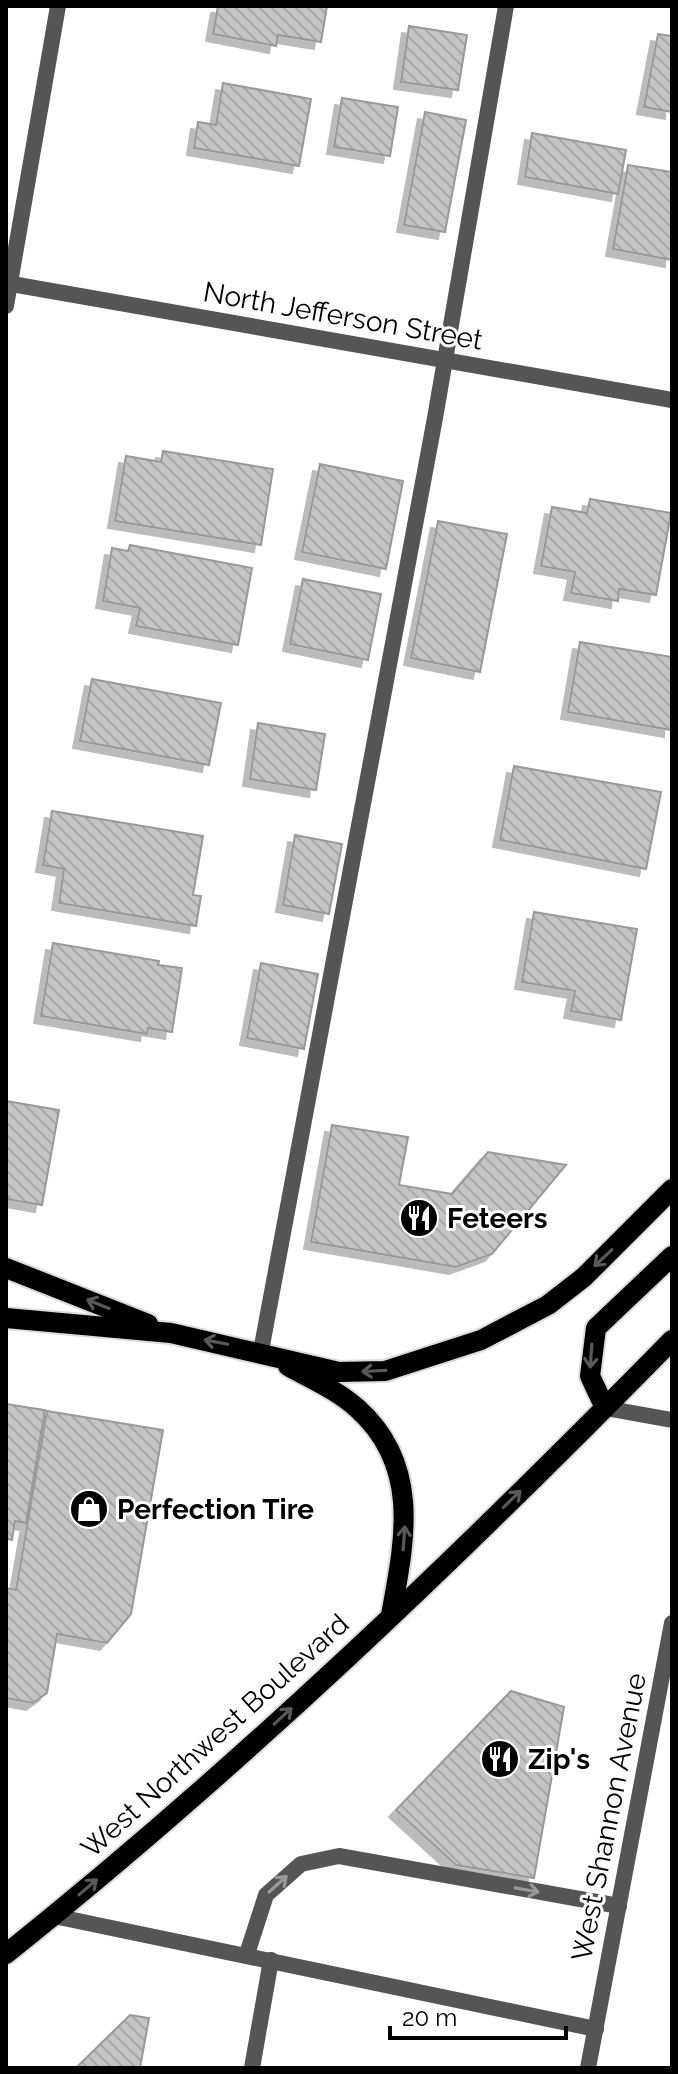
<svg xmlns="http://www.w3.org/2000/svg" width="678" height="2074" viewBox="0 0 678 2074" font-family="Raleway,sans-serif">
<style>
.building{fill:url(#building-back-hatch);stroke:#999;stroke-width:2;filter:url(#shadow)}
.lines{fill:none;stroke-linecap:round;stroke-linejoin:round}
.primary-casing{stroke:#dbdbdb;stroke-width:24}
.service{stroke:#555;stroke-width:16}
.minor{stroke:#555;stroke-width:16}
.primary{stroke:#000;stroke-width:20}
.oneway{stroke:#595959}
.oneway2{stroke:#999}
.labels{text-anchor:middle;dominant-baseline:central;stroke-width:6;stroke-linejoin:round;paint-order:stroke}
.street-label{font-size:28px;fill:#000;stroke:#fff}
.poi-label{font-size:28px;font-weight:bold;fill:#000;stroke:#fff;text-anchor:start}
</style>
<defs>
<pattern id="building-back-hatch" width="6" height="6" patternUnits="userSpaceOnUse" patternTransform="scale(2)"><rect width="6" height="6" fill="#c4c4c4"/><path d="M-1 5l2 2M0 0l6 6M5-1l2 2" fill="none" stroke="#a7a7a7"/></pattern>
<filter id="shadow"><feDropShadow dx="-7" dy="7" stdDeviation="0" flood-color="#0004"/></filter>
</defs>
<rect width="100%" height="100%" fill="#fff"/>
<g class="building">
<path d="M 218,6 L 327,6 L 321,42 L 278,35 L 276,46 L 213,34 Z"/>
<path d="M 409,26 L 467,35 L 458,90 L 401,82 Z"/>
<path d="M 658,34 L 672,36 L 672,112 L 644,107 Z"/>
<path d="M 223,83 L 311,99 L 299,166 L 194,148 L 198,122 L 216,125 Z"/>
<path d="M 342,98 L 398,107 L 390,156 L 334,147 Z"/>
<path d="M 425,112 L 466,120 L 445,232 L 404,225 Z"/>
<path d="M 532,133 L 626,150 L 618,194 L 525,177 Z"/>
<path d="M 628,165 L 672,172 L 672,260 L 613,249 Z"/>
<path d="M 163,451 L 273,469 L 261,545 L 115,521 L 126,456 L 161,462 Z"/>
<path d="M 320,464 L 403,481 L 386,569 L 302,552 Z"/>
<path d="M 590,499 L 671,513 L 656,595 L 619,589 L 618,601 L 571,593 L 575,572 L 541,566 L 552,507 L 587,513 Z"/>
<path d="M 438,521 L 507,534 L 480,672 L 411,658 Z"/>
<path d="M 130,545 L 252,568 L 238,645 L 136,626 L 140,608 L 103,601 L 112,548 L 128,551 Z"/>
<path d="M 303,579 L 381,594 L 368,660 L 290,644 Z"/>
<path d="M 580,642 L 672,657 L 671,730 L 568,712 Z"/>
<path d="M 92,679 L 221,703 L 209,765 L 80,741 Z"/>
<path d="M 258,723 L 325,734 L 316,790 L 250,779 Z"/>
<path d="M 514,766 L 661,792 L 646,869 L 500,840 Z"/>
<path d="M 52,811 L 203,836 L 193,895 L 201,896 L 196,926 L 59,903 L 64,869 L 43,865 Z"/>
<path d="M 295,835 L 342,844 L 329,914 L 283,905 Z"/>
<path d="M 534,912 L 637,929 L 621,1020 L 571,1011 L 575,991 L 522,982 Z"/>
<path d="M 53,943 L 159,961 L 158,965 L 182,968 L 172,1032 L 148,1028 L 147,1034 L 41,1016 Z"/>
<path d="M 261,963 L 318,974 L 304,1049 L 247,1038 Z"/>
<path d="M 6,1101 L 59,1110 L 42,1205 L 6,1199 Z"/>
<path d="M 332,1125 L 408,1137 L 399,1185 L 452,1194 L 488,1152 L 566,1165 L 492,1254 L 456,1267 L 311,1242 Z"/>
<path d="M 6,1404 L 45,1410 L 26,1523 L 15,1521 L 12,1540 L 6,1538 Z"/>
<path d="M 47,1411 L 163,1430 L 131,1614 L 107,1643 L 57,1634 L 47,1693 L 33,1703 L 6,1698 L 6,1588 L 16,1590 Z"/>
<path d="M 511,1691 L 564,1707 L 534,1878 L 456,1865 L 396,1810 Z"/>
<path d="M 130,2015 L 149,2018 L 140,2068 L 76,2068 Z"/>
</g>
<g class="lines">
<g class="primary-casing">
<g id="primary">
<path d="M 6,1268 L 148,1324"/>
<path d="M 6,1318 L 171,1333 L 339,1372 L 385,1371 L 481,1340 L 548,1305 L 584,1277 L 672,1189"/>
<path d="M 288,1366 C 311,1379 337,1390 357,1408 C 421,1465 405,1540 391,1615"/>
<path d="M 605,1408 L 590,1376 L 596,1328 L 672,1256"/>
<path d="M 6,1954 C 241,1766 461,1555 672,1340"/>
</g>
</g>
<g class="service">
<path d="M 261,1351 L 435,418 L 506,6"/>
<path d="M 54,1916 L 596,2029"/>
<path d="M 247,1954 L 266,1895 L 301,1864 L 339,1856 L 619,1906"/>
<path d="M 252,2068 L 271,1960"/>
</g>
<g class="minor">
<path d="M 6,283 L 672,400"/>
<path d="M 6,306 L 58,6"/>
<path d="M 605,1408 L 672,1420"/>
<path d="M 588,2068 L 672,1623"/>
</g>
<use href="#primary" class="primary"/>
</g>
<defs><path id="oneway-shaft" d="M-6 0H5M1.5-3L5.5 0L1.5 3" fill="none" stroke-width="1.6" stroke-linecap="round" stroke-linejoin="round" transform="scale(2)"/></defs>
<g class="oneway">
<use href="#oneway-shaft" transform="translate(603 1258) rotate(137)"/>
<use href="#oneway-shaft" transform="translate(98 1304) rotate(-158)"/>
<use href="#oneway-shaft" transform="translate(216 1342) rotate(-169)"/>
<use href="#oneway-shaft" transform="translate(591 1356) rotate(94)"/>
<use href="#oneway-shaft" transform="translate(374 1371) rotate(177)"/>
<use href="#oneway-shaft" transform="translate(512 1499) rotate(-44)"/>
<use href="#oneway-shaft" transform="translate(404 1538) rotate(-86)"/>
<use href="#oneway-shaft" transform="translate(283 1716) rotate(-43)"/>
<use href="#oneway-shaft" transform="translate(88 1887) rotate(-41)"/>
</g>
<g class="oneway2">
<use href="#oneway-shaft" transform="translate(278 1884) rotate(-42)"/>
<use href="#oneway-shaft" transform="translate(527 1890) rotate(10)"/>
</g>
<defs>
<g id="restaurant-disc" transform="scale(2)"><circle r="9.5" fill="#000" stroke="#fff"/><path d="M-5-6h1v4h1v-4h1v4h1v-4h1v5L-1.5 .5V6h-2V.5L-5-1ZM5-6V6H3V1.5H1.5Q1.5-4 5-6Z" fill="#fff"/></g>
<g id="shop-disc" transform="scale(2)"><circle r="9.5" fill="#000" stroke="#fff"/><path d="M-5-2.5h2.3a2.7 3.5 0 0 1 5.4 0H5L5.5 6h-11ZM-1.5-2.5h3a1.5 2.3 0 0 0-3 0Z" fill="#fff"/></g>
</defs>
<g fill-rule="evenodd">
<use href="#restaurant-disc" x="419" y="1218"/>
<use href="#shop-disc" x="89" y="1509"/>
<use href="#restaurant-disc" x="500" y="1759"/>
</g>
<g class="labels">
<g class="street-label">
<text transform="translate(343 316) rotate(10)">North Jefferson Street</text>
<text transform="translate(215 1736) rotate(-42)">West Northwest Boulevard</text>
<text transform="translate(609 1817) rotate(-79)">West Shannon Avenue</text>
</g>
<g class="poi-label">
<text x="447" y="1218">Feteers</text>
<text x="117" y="1509">Perfection Tire</text>
<text x="528" y="1759">Zip's</text>
</g>
</g>
<rect width="678" height="2074" fill="none" stroke="#000000" stroke-width="16"/>
<path d="M390 2026v12h176v-12" fill="none" stroke="#000000" stroke-width="4"/>
<text x="402" y="2026" font-size="24" fill="#000000" stroke="#ffffff" stroke-width="6" paint-order="stroke">20 m</text>
</svg>
